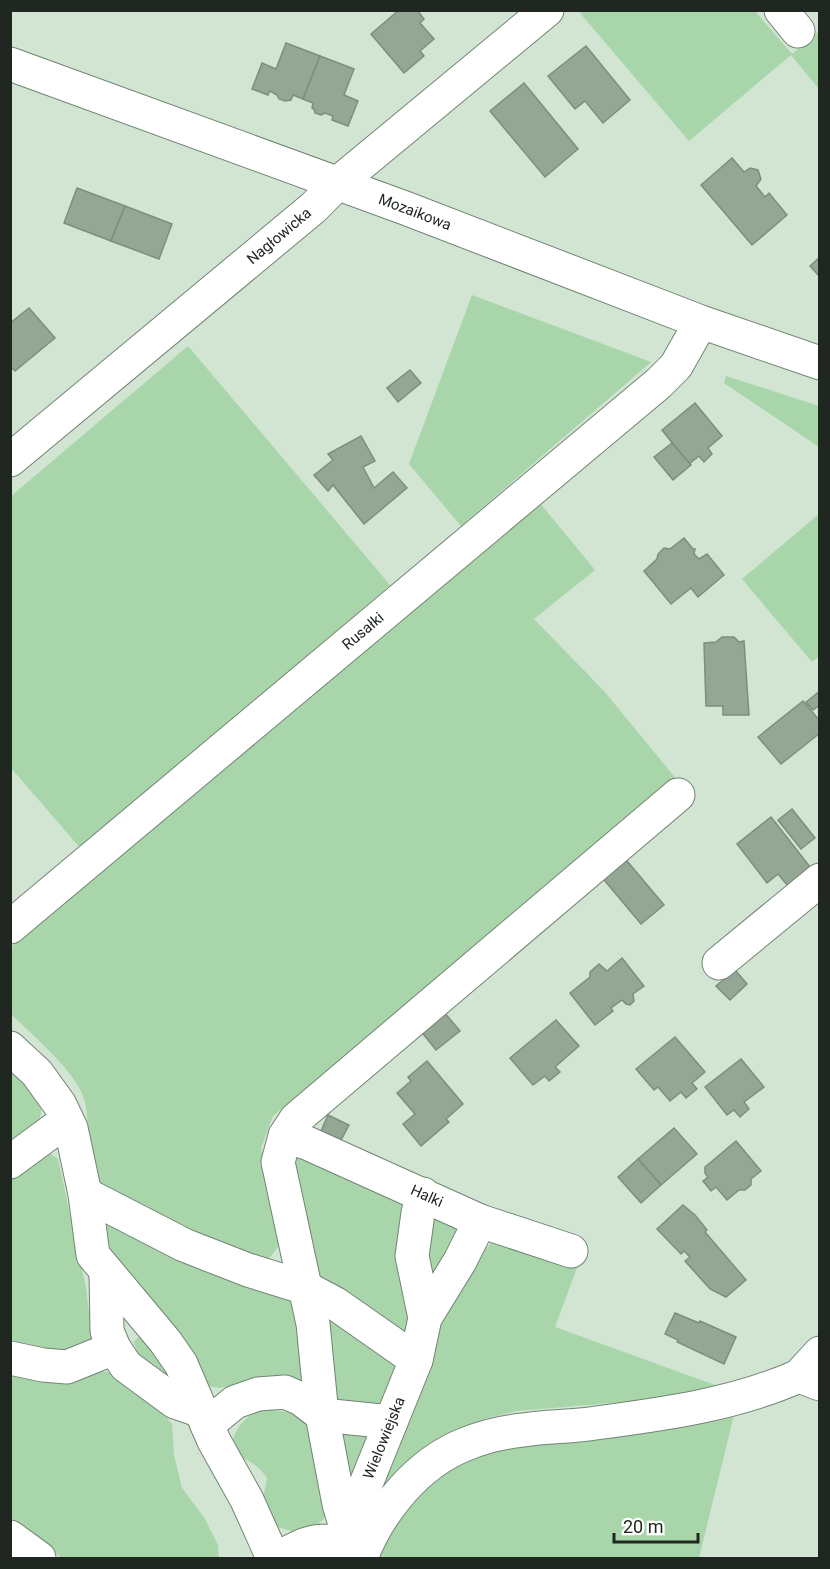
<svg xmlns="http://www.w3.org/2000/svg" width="830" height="1569" viewBox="0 0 830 1569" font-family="Roboto,sans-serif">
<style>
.green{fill:#a8d6aa}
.building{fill:#94a795;stroke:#7c8f7d;stroke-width:1.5}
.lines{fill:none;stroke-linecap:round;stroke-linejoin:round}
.minor-casing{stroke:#728473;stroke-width:35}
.minor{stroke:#fff;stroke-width:33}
.labels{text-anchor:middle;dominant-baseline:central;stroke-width:5;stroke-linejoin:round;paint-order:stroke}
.street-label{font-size:15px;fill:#202720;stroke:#fff}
</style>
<rect width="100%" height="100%" fill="#d1e5d2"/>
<g class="green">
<path d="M 582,10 L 755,11 L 792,54 L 819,31 L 819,89 L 791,55 L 689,141 L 580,13 Z"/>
<path d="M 472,295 L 651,362 L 461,526 L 409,464 Z"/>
<path d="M 188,346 L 390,585 L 82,850 L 11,768 L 10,497 Z"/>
<path d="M 726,376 L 819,406 L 819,447 L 724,383 Z"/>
<path d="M 539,502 L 595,570 L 534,619 L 604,691 L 678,781 L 273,1116 L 261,1148 L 280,1244 L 265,1264 L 204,1244 L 93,1182 C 88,1155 90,1128 85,1102 C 80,1075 31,1034 11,1014 L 10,948 Z"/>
<path d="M 819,514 L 820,656 L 812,662 L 742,579 Z"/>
<path d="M 11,1061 C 24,1078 54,1104 35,1127 C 28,1136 18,1143 11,1150 Z"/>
<path d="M 296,1149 L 406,1196 L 411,1346 L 350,1501 L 290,1190 Z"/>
<path d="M 51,1154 L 58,1159 L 86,1288 L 91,1329 L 98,1341 L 58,1351 L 11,1346 L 11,1176 L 35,1157 Z"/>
<path d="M 440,1208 L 461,1232 L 428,1301 L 427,1217 Z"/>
<path d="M 104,1213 L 293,1299 L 311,1394 L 241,1383 L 220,1388 L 208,1386 L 108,1256 Z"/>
<path d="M 498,1236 L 568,1260 L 578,1265 L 555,1327 L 715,1385 L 685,1395 L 658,1399 L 517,1411 L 488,1418 L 460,1429 L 367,1531 L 406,1420 L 417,1403 L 437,1320 L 482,1252 Z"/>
<path d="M 141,1334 L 173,1367 L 168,1378 C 154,1371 137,1358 134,1342 Z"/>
<path d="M 11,1370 L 114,1372 L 151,1399 L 172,1424 L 174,1455 L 182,1488 L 205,1519 L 218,1545 L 219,1558 L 62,1558 L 11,1519 Z"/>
<path d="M 257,1410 C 279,1409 298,1412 314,1427 L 327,1515 C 312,1534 297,1535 276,1526 L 263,1498 L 267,1478 C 258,1464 248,1460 232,1454 C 230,1435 241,1420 257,1410 Z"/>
<path d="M 734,1415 L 699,1558 L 377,1558 L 385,1527 L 449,1464 L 488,1448 Z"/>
</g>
<g class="building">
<path d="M 399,10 L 417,10 L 424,19 L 420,23 L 434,39 L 420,51 L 424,56 L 404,73 L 371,34 Z"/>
<path d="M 286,43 L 320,56 L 303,99 L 293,95 L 291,100 L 285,101 L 279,99 L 277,95 L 270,91 L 268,95 L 252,89 L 262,63 L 276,69 Z"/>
<path d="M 586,46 L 630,100 L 603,123 L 585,101 L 575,109 L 548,76 Z"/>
<path d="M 320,56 L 354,69 L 344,95 L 358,101 L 348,126 L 332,120 L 333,116 L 325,113 L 321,115 L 315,113 L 314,109 L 312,108 L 313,103 L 303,99 Z"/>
<path d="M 524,83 L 578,149 L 545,177 L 490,111 Z"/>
<path d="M 732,158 L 744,172 L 750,168 L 758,170 L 761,179 L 756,186 L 765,197 L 769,193 L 787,215 L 752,245 L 701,185 Z"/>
<path d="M 77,188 L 125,206 L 111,241 L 64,223 Z"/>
<path d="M 125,206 L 172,224 L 159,259 L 111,241 Z"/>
<path d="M 820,257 L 820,277 L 810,266 Z"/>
<path d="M 29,308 L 55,338 L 15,371 L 10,366 L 10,323 Z"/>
<path d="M 410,370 L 421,383 L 398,402 L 387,388 Z"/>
<path d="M 695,403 L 722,436 L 708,448 L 712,454 L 704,462 L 699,456 L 689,464 L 662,430 Z"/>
<path d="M 361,436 L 375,461 L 363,467 L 374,488 L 393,472 L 407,488 L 364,524 L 333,485 L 328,491 L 314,475 L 333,460 L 328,454 Z"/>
<path d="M 672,443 L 691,465 L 673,480 L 654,457 Z"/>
<path d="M 684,538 L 693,549 L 695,549 L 694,554 L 699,559 L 707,554 L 724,575 L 698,597 L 691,588 L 671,604 L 644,571 L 657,559 L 658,554 L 664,548 L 670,549 Z"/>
<path d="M 722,637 L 734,637 L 739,642 L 744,641 L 749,715 L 723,715 L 723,706 L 706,706 L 704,643 L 716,642 Z"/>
<path d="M 820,691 L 820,705 L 813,710 L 806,702 Z"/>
<path d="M 803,701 L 820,721 L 820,733 L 781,764 L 758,737 Z"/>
<path d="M 792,809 L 815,838 L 801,849 L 778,820 Z"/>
<path d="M 771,817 L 811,868 L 788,886 L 778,874 L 767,883 L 737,844 Z"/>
<path d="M 622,855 L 664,905 L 641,924 L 600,875 Z"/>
<path d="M 622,958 L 644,986 L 633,994 L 634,1001 L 630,1005 L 626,1004 L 622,1000 L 611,1008 L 613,1011 L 595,1025 L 570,993 L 590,977 L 590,972 L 599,964 L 607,971 Z"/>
<path d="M 735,970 L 747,984 L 730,1000 L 716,986 Z"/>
<path d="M 443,1011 L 460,1031 L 436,1050 L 420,1030 Z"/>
<path d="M 556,1020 L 579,1046 L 555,1067 L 560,1072 L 549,1081 L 545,1076 L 533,1085 L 510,1058 Z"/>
<path d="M 675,1037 L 705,1072 L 692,1083 L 697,1089 L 686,1098 L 681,1092 L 670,1101 L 658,1087 L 654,1090 L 636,1069 Z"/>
<path d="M 741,1059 L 764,1087 L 744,1102 L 749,1109 L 740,1117 L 734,1110 L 727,1115 L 705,1087 Z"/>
<path d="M 427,1061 L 463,1104 L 446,1119 L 449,1122 L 421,1146 L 403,1124 L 415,1114 L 397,1093 L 411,1081 L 408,1077 Z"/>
<path d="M 328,1115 L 349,1125 L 341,1140 L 321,1131 Z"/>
<path d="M 674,1128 L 697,1154 L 661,1185 L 638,1159 Z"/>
<path d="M 736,1141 L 761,1171 L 751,1179 L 751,1185 L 745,1190 L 739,1190 L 727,1200 L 716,1187 L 711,1191 L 703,1181 L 708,1177 L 705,1173 L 705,1167 Z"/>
<path d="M 638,1159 L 661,1185 L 641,1203 L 618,1177 Z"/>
<path d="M 683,1205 L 695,1215 L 707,1230 L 705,1232 L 746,1280 L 726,1297 L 710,1289 L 685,1261 L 690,1257 L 684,1251 L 681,1254 L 657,1229 Z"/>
<path d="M 675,1313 L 699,1323 L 700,1321 L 736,1337 L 724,1364 L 677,1342 L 678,1340 L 665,1334 Z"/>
</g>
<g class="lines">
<g class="minor-casing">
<g id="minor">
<path d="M 781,10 L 798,31"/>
<path d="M 10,64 L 405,208 L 701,322 L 820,363"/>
<path d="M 10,460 L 313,208 L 338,183 L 547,10"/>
<path d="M 10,927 L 659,383 L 676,366 L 701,322"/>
<path d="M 719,963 L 820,880"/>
<path d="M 10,1048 L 37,1073 L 60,1105 L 71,1128 L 85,1194 L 93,1255 L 165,1341 L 181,1364 L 214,1441 L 247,1500 L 273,1558"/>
<path d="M 285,1136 L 307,1143 L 480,1221 L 571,1251"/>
<path d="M 10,1162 L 67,1120"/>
<path d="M 85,1194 L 184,1245 L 248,1270 L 306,1288 L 336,1304 L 416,1360"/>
<path d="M 423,1194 L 418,1213 L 412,1256 L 425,1318"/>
<path d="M 106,1272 L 107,1331 L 114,1348 L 126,1366 L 175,1402 L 201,1411"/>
<path d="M 10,1358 L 43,1365 L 67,1367 L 114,1348"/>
<path d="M 799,1376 L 820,1353"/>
<path d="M 207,1425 L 235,1402 L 258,1394 L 285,1392 L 301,1399 L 322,1415 L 391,1422"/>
<path d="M 10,1537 L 39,1558"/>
<path d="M 350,1539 L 355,1511 L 416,1360 L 425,1318 L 460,1261 L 480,1221"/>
<path d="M 279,1558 C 308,1540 316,1540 350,1541 L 339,1504 L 322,1415 L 313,1324 L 278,1162 L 285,1136 L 296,1119 L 678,795"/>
<path d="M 361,1558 C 379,1511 417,1463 466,1444 C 483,1437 505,1432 523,1430 C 547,1426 572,1427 596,1423 C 665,1414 736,1404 799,1376 L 820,1384"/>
</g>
</g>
<use href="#minor" class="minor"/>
</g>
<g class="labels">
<g class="street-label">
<text transform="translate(415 212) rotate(21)">Mozaikowa</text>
<text transform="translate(279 236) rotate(-40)">Nagłowicka</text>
<text transform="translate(363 631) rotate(-40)">Rusałki</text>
<text transform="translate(427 1196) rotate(24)">Halki</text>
<text transform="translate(384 1438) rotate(-68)">Wielowiejska</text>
</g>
</g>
<rect width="830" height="1569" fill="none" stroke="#202720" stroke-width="24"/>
<path d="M614 1533v9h84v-9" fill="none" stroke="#202720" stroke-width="3"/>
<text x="623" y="1533" font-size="18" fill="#202720" stroke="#ffffff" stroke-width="4.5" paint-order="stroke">20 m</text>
</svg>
